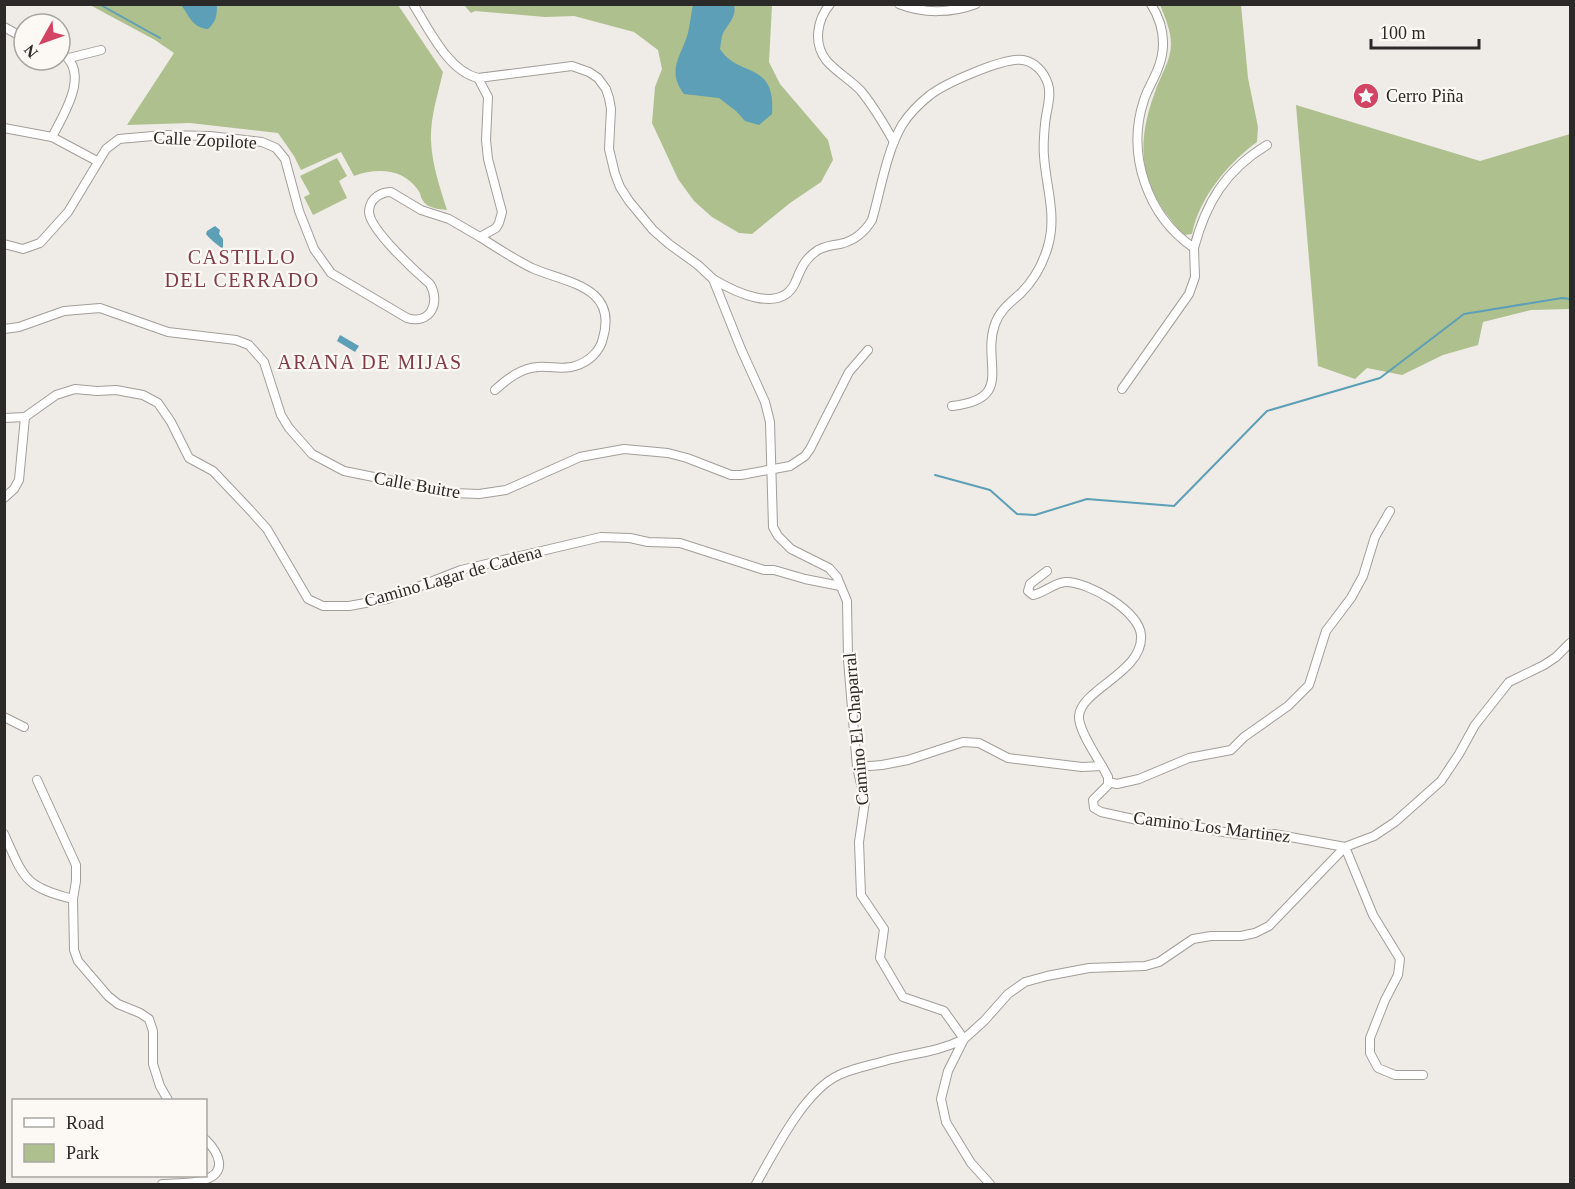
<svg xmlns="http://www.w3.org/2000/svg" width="1575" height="1189" viewBox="0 0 1575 1189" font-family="'Times New Roman',serif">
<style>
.green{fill:#aec08d}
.water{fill:#5c9fb7}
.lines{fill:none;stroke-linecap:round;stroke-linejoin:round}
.stream{stroke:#5c9fb7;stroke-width:2}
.minor-casing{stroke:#a29e99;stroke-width:10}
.minor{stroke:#fff;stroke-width:8}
.labels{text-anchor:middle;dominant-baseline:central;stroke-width:4.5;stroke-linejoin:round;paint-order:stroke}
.poi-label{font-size:18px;fill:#2b2a28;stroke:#fcf8f3;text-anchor:start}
.street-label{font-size:18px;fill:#2b2a28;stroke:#fcf8f3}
.neighbourhood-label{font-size:20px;letter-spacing:1.5px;fill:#833b47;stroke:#fcf8f3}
</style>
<rect width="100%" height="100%" fill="#efebe6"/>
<g class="green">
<path d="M 90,5 L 398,5 L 443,72 C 438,94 430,118 431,141 C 432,165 440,188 447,210 C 438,209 426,208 422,199 C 419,193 422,196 418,190 C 403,168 376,168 354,176 L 341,152 L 301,170 L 294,156 L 278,133 L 190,123 L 127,125 L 174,53 L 155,40 Z"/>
<path d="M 464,5 L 772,5 L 769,62 L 780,84 L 828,140 L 833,160 L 821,182 L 790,203 L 752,234 L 739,233 L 712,217 L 694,201 L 678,179 L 652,123 L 655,87 L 662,69 L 658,50 L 634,32 L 574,16 L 545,17 L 475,11 L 471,13 Z"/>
<path d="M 1160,5 L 1241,5 L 1248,78 L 1258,127 L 1257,142 C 1228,163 1199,198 1192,234 L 1184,235 C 1142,190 1133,151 1155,92 C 1160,76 1171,61 1171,44 C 1171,31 1165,17 1160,5 Z"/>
<path d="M 1296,105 L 1480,161 L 1570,134 L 1570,309 L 1531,310 L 1483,322 L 1478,345 L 1443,355 L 1402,375 L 1367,368 L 1355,379 L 1318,366 Z"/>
<path d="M 337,158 L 347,176 L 339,181 L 347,198 L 313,215 L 304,197 L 310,194 L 300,176 Z"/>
</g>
<g class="water">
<path d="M 181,5 L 217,5 C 217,16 216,22 208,29 C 192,28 189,15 181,5 Z"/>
<path d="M 693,5 L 734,5 C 737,16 728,24 723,33 C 721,38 721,44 720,49 C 738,78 776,60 772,114 L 759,125 L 745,121 L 736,111 L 719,98 L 684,94 C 666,70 681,57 688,33 C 690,24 691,14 693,5 Z"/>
<path d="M 215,226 L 220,230 L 219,234 L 223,239 L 223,247 L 222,248 C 217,245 210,239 206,234 L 207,231 Z"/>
<path d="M 340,335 L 359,346 L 355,352 L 337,341 Z"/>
</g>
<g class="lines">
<g class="stream">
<path d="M 99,4 L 160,38"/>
<path d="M 935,475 L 990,490 L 1017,514 L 1035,515 L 1087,499 L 1174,506 L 1267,411 L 1380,378 L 1464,314 L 1562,298 L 1570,299"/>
</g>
<g class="minor-casing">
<g id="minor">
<path d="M 413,4 C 429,29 448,71 478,78 L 572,66 L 589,72 L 598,78 L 606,89 L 609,98 L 611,109 L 609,149 L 615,174 L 620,187 L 629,201 L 653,230 L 669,244 L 698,265 L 713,279 L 741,349 L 765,402 L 770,422 L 773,527 L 778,536 L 791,549 L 829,568 L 837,577 L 847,601 L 848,660 L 853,720 L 857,767 L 865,801 L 859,842 L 861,895 L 884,929 L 880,958 L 903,997 L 944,1011 L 964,1039 C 938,1052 915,1053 888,1060 C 872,1065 854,1068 839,1075 C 804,1091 775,1151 756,1184"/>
<path d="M 830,4 C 817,20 813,43 826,60 C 836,72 851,80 861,91 C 874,107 884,124 894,142"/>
<path d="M 899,4 C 924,14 952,13 976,4"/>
<path d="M 4,27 L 24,38"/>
<path d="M 69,58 L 101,50"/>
<path d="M 4,128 L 52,137 L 97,161"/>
<path d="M 52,137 C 64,114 92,71 60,52"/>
<path d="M 480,237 C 497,248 514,259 532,268 C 566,283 618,286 603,338 C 600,352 588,362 575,366 C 563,370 551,366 538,367 C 521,368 507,379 495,390"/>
<path d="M 4,244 L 23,249 L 40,243 L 68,212 L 106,149 L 119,139 L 164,135 L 210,136 L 262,142 L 276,148 L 285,159 L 299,211 L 314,249 L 331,273 L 407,318 C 430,325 441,303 430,284 C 416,272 370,230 369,212 C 369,208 371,202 374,199 C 379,194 384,192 391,192 L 421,210 L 449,219 L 480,237 L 496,228 L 499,223 L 502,212 L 488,159 L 486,140 L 488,97 L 478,78"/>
<path d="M 1194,248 C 1206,202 1226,170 1267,145"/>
<path d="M 713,279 C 733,291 780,315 795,283 C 801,269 804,259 818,250 C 825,246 832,245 840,244 C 854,241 864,233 872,220 C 881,189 886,153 902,125 C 909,114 920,103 930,95 C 946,83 1004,57 1023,60 C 1035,62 1044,72 1048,84 C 1052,96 1046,111 1045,124 C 1044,135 1043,145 1044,156 C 1046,187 1057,215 1048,246 C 1043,264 1034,280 1021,293 C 1010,303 1000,310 995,324 C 981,363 1016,399 952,406"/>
<path d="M 4,329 L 19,327 L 64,311 L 100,308 L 168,332 L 236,340 L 249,345 L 264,362 L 281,415 L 289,428 L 312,454 L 344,471 L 453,493 L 479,494 L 506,490 L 580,457 L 624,449 L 668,453 L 687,458 L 731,475 L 741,475 L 790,466 L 805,456 L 810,449 L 849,372 L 868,350"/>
<path d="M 1122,389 L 1189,294 L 1195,277 L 1194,248 C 1147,216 1126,154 1144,100 C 1147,90 1153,81 1157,71 C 1167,48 1164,25 1151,4"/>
<path d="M 4,418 L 25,417 L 56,395 L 75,389 L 97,391 L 116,390 L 143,395 L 158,403 L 171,422 L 189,458 L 213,471 L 250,510 L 267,529 L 308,599 L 323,606 L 349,606 L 387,599 L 461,570 L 601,537 L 630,538 L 648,542 L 680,543 L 764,570 L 774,570 L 805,579 L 840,586"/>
<path d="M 4,498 L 14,489 L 19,480 L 25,417"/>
<path d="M 1047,571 L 1030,584 L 1028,591 L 1033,595 C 1044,593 1055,582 1066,582 C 1089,582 1139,611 1141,635 C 1144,672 1081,689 1079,716 C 1078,729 1095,754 1102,766"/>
<path d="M 4,717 L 24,727"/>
<path d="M 857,767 L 882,765 L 908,760 L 963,742 L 979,743 L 1008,758 L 1082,767 L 1102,766 L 1108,777 L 1108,785 L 1093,800 L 1094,808 L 1101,812 L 1147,822 L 1178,823 L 1217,831 L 1245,835 L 1274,834 L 1345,847 L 1373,915 L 1400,959 L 1398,975 L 1385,1000 L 1370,1038 L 1370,1053 L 1378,1068 L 1395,1075 L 1423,1075"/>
<path d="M 37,780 L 76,865 L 76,881 L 73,899"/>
<path d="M 1108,782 L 1117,784 L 1139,779 L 1189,758 L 1231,750 L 1244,737 L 1288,706 L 1309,685 L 1326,631 L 1351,598 L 1363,576 L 1375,537 L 1390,511"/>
<path d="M 4,834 C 24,878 24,887 73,899 L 74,950 L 78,961 L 108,996 L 118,1004 L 140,1013 L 149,1019 L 153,1031 L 153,1064 L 160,1086 L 168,1100"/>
<path d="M 162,1184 C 175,1183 191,1184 204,1180 C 229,1172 218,1152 206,1140"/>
<path d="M 990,1184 L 971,1163 L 946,1122 L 941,1099 L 948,1071 L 964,1039 L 984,1021 L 1008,994 L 1025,982 L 1047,976 L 1089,968 L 1145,966 L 1159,962 L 1193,939 L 1211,936 L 1241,936 L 1255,933 L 1269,926 L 1345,847 L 1374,836 L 1395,822 L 1441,781 L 1459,754 L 1475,725 L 1509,682 L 1544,665 L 1556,657 L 1570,643"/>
</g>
</g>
<use href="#minor" class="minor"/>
</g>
<defs>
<g id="sight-disc" transform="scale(1.35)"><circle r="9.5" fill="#d34364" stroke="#fcf8f3"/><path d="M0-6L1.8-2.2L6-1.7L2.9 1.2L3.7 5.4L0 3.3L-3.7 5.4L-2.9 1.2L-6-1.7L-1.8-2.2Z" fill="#fff"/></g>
</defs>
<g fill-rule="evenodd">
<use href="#sight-disc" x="1366" y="96"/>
</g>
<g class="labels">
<g class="poi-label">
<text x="1386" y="96">Cerro Piña</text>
</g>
<g class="street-label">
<text transform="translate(205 140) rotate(3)">Calle Zopilote</text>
<text transform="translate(417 485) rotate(10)">Calle Buitre</text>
<text transform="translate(453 576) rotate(-16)">Camino Lagar de Cadena</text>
<text transform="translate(856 729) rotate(-95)">Camino El Chaparral</text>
<text transform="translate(1212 827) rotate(7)">Camino Los Martinez</text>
</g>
<g class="neighbourhood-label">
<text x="242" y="257">CASTILLO<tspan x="242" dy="23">DEL CERRADO</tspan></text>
<text x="370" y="362">ARANA DE MIJAS</text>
</g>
</g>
<rect width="1575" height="1189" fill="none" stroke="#2b2a28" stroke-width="12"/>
<rect x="12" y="1099" width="195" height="78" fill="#fcf8f3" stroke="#a8a6a2" stroke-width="1.5"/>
<rect x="24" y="1118" width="30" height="9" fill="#ffffff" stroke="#a8a6a2" stroke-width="1.5"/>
<text x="66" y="1129" font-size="18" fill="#2b2a28">Road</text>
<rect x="24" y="1144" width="30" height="18" fill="#aec08d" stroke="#a8a6a2" stroke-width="1.5"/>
<text x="66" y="1159" font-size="18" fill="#2b2a28">Park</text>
<g transform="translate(42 42) rotate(230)"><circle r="28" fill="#fcf8f3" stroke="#a8a6a2" stroke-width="1.5"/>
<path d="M0-4.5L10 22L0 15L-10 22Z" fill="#d34364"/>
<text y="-9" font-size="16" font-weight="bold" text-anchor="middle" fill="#2b2a28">N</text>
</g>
<path d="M1371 39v9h108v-9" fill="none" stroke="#2b2a28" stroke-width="3"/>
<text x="1380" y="39" font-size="18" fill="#2b2a28" stroke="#fcf8f3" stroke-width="4.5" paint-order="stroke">100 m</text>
</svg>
